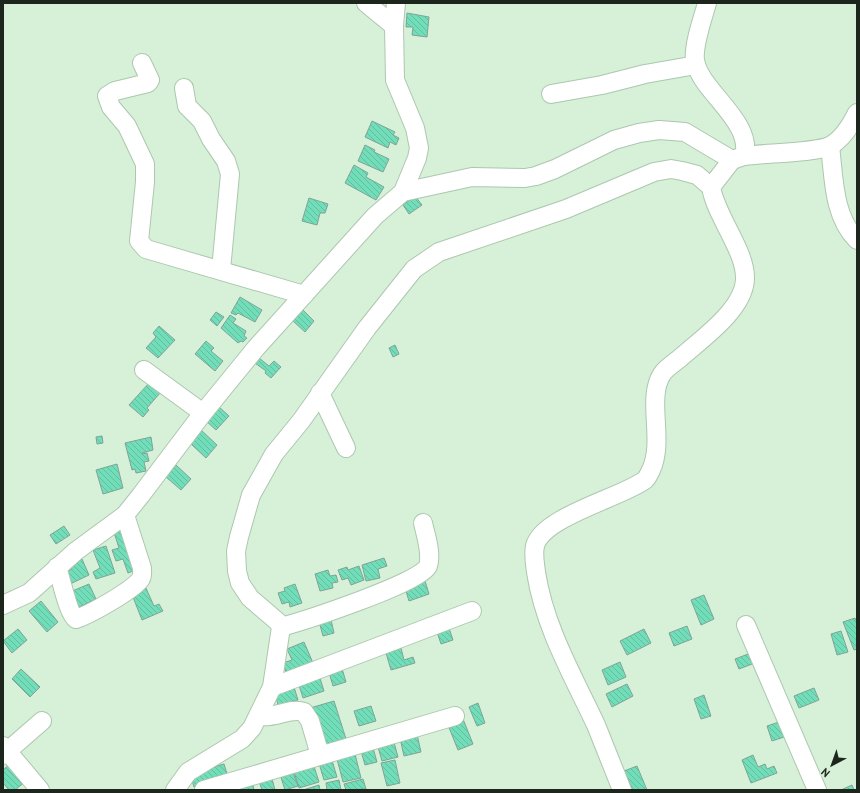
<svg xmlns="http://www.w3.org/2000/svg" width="860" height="793" viewBox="0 0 860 793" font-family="'PT Sans',sans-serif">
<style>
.building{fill:url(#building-back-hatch);stroke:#81a396}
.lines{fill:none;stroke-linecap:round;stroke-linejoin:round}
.minor-casing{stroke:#adc7af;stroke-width:20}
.minor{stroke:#fff;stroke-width:18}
</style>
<defs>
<pattern id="building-back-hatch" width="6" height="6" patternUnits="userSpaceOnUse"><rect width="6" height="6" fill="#71deb9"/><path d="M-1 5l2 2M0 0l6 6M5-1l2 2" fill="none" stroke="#61be9f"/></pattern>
</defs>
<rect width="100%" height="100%" fill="#d6f1d8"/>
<g class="building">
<path d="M 407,13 L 429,17 L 427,37 L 412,35 L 413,27 L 406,27 Z"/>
<path d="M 372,121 L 395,132 L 393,135 L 399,138 L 396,145 L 390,142 L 388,148 L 365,137 Z"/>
<path d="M 365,145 L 375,150 L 374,152 L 389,159 L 383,172 L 358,161 Z"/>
<path d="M 354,165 L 368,173 L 366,177 L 384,187 L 376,200 L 345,183 Z"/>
<path d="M 415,196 L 422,205 L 409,214 L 403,205 Z"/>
<path d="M 309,198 L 328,204 L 325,213 L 320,213 L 317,225 L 302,221 Z"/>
<path d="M 240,297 L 262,310 L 255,322 L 238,313 L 236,315 L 231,313 Z"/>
<path d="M 303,310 L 314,321 L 305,332 L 293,321 Z"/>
<path d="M 216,312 L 224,317 L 217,326 L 210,320 Z"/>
<path d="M 230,315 L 236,319 L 233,323 L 246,331 L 244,336 L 247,338 L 243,342 L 241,341 L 238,343 L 221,328 Z"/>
<path d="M 159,326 L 175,340 L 158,358 L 146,348 L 156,337 L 153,333 Z"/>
<path d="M 206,341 L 214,348 L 211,351 L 223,361 L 215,371 L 195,354 Z"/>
<path d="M 395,345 L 399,354 L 393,357 L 389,348 Z"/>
<path d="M 259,358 L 269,366 L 274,361 L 281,367 L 271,378 L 265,373 L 266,371 L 255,363 Z"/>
<path d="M 150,382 L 160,393 L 147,408 L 149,410 L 143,417 L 129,405 Z"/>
<path d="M 218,406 L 229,416 L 216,430 L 205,420 Z"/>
<path d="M 201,430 L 217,445 L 206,458 L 189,442 Z"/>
<path d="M 102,436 L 103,443 L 97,444 L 96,437 Z"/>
<path d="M 151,437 L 153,450 L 142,453 L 142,454 L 147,453 L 149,461 L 144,462 L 146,471 L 136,473 L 135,469 L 132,470 L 125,443 Z"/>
<path d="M 117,464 L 123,488 L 103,494 L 96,470 Z"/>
<path d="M 176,465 L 191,479 L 181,490 L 166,477 Z"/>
<path d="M 124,522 L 141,568 L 128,573 L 123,559 L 116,561 L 112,550 L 119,548 L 112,526 Z"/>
<path d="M 64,526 L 70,535 L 56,544 L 50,535 Z"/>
<path d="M 106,546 L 115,573 L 96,579 L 93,572 L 100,568 L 93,550 Z"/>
<path d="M 384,558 L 387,566 L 378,569 L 380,578 L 366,581 L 362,565 Z"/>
<path d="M 82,559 L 89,575 L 70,584 L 65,573 L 72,569 L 70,563 Z"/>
<path d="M 359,566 L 364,580 L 351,585 L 348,578 L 342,580 L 338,570 L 347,567 L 348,570 Z"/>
<path d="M 328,570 L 330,576 L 336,575 L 338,582 L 332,583 L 333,588 L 320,591 L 315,574 Z"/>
<path d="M 425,581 L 429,594 L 409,601 L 405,588 Z"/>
<path d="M 89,584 L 96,599 L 77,608 L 70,592 Z"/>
<path d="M 295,584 L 302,603 L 290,607 L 289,602 L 282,604 L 278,593 L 285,591 L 284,588 Z"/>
<path d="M 145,586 L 154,606 L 159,604 L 163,611 L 142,620 L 131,592 Z"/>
<path d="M 704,595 L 714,619 L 701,625 L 691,600 Z"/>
<path d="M 41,601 L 58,622 L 47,632 L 29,611 Z"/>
<path d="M 330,615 L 334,633 L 323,636 L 318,618 Z"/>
<path d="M 855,618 L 857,622 L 857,649 L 854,650 L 843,622 Z"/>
<path d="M 448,625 L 453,640 L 441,644 L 436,629 Z"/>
<path d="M 687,626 L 692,639 L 674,646 L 669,633 Z"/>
<path d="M 18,629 L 27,640 L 12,653 L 3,641 Z"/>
<path d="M 644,629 L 651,643 L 627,655 L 620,641 Z"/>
<path d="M 841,631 L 848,652 L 837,655 L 831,634 Z"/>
<path d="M 304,642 L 313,663 L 286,672 L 283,663 L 292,660 L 287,649 Z"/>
<path d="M 401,648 L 404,660 L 413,657 L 415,663 L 391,670 L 386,653 Z"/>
<path d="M 756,651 L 760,661 L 739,669 L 735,659 Z"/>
<path d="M 620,662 L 626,677 L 608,685 L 602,670 Z"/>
<path d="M 341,665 L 346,682 L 333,686 L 328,669 Z"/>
<path d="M 21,669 L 40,687 L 30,697 L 12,679 Z"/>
<path d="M 318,672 L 324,691 L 303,698 L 297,679 Z"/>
<path d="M 293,684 L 298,700 L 278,705 L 274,689 Z"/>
<path d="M 627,684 L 633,696 L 612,707 L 606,694 Z"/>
<path d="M 814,688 L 819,700 L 799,708 L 794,696 Z"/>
<path d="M 704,695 L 711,716 L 701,719 L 694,699 Z"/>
<path d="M 334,701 L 347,742 L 323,750 L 310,708 Z"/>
<path d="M 478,703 L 485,723 L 477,726 L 469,707 Z"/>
<path d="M 371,706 L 376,721 L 359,726 L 354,711 Z"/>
<path d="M 463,719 L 473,744 L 458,750 L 448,725 Z"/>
<path d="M 779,722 L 784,737 L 772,741 L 767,726 Z"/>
<path d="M 416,730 L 421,752 L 404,756 L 399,734 Z"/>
<path d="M 392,735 L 398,757 L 382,761 L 376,740 Z"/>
<path d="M 371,741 L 377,762 L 365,765 L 359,744 Z"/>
<path d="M 355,754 L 361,778 L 343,782 L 337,759 Z"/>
<path d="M 753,755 L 758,767 L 765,764 L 767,769 L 774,766 L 777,773 L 751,783 L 742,760 Z"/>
<path d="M 331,757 L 337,777 L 324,780 L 318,760 Z"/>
<path d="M 312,760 L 319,782 L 299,788 L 292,765 Z"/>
<path d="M 395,760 L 400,783 L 387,786 L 381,763 Z"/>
<path d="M 11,763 L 26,781 L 15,790 L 9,790 L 3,783 L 3,770 Z"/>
<path d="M 224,764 L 228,777 L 194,787 L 190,774 Z"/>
<path d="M 637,766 L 647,790 L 633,790 L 624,771 Z"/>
<path d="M 291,767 L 298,786 L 285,790 L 279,771 Z"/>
<path d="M 271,775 L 275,790 L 262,790 L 258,778 Z"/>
<path d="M 363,779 L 366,789 L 346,790 L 344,784 Z"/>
<path d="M 339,780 L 341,790 L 327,790 L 326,783 Z"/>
<path d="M 252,781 L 254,790 L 239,790 L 238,784 Z"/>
<path d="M 319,785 L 320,790 L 303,790 Z"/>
<path d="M 852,785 L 854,790 L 841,790 Z"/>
</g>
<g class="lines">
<g class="minor-casing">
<g id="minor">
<path d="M 366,3 L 394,26 L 395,80 L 415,128 L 419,148 L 417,158 L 403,192"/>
<path d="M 394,26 L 396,3"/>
<path d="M 142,63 L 150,80 L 148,83 L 115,91 L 107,96 L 111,107 L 127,126 L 145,164 L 145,182 L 139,241 L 146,249 L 304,295"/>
<path d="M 184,88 L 187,106 L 202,121 L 211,139 L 226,161 L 230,174 L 221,270"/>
<path d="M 551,94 L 602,85 L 645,74 L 696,65"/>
<path d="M 830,146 C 834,178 833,216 857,240"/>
<path d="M 744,156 C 764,153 814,153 830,146 C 843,139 851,125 857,113"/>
<path d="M 144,370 L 203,413"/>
<path d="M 320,393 L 346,448"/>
<path d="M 57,567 C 61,578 68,614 76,619 C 91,614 131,591 140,580 C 143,577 142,572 142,568 L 125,515"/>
<path d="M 3,605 L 29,593 L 76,551 L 125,515 L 141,495 L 203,413 L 256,348 L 375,216 L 403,192 L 472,177 L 525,178 L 536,176 L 555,169 L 614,140 L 639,133 L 659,130 L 685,132 L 732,160 L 744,156 C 754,122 699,90 695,60 C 693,45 703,18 707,3"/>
<path d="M 746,625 L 817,790"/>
<path d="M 281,627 C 303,621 421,583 428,566 C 432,554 426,536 423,523"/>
<path d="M 272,687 L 472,611"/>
<path d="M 259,716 C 275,719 290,707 304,712 L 310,721 L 320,755"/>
<path d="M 3,746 L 40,790"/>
<path d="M 3,755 L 42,721"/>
<path d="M 175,790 L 188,772 L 242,739 L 252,728 L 272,687 L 281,627 L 278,622 L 250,598 L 240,583 L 237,571 L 236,551 L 239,537 L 251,495 L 274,454 L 301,421 L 367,328 L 414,269 L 439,252 L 566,209 L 654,172 L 671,169 L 682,171 L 697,175 L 711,187"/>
<path d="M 204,790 L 455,716"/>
<path d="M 622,790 C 613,768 605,747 596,725 C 573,676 544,626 536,572 C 535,564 533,554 535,546 C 542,517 620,498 645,480 C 648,477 649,474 651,470 C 665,440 646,399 662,374 C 666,368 674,363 679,359 C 700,340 744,310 745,279 C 746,251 716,217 711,187 L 732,160"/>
</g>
</g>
<use href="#minor" class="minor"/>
</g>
<rect width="860" height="793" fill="none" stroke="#1c261d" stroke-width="8"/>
<g transform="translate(832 765) rotate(221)" stroke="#d6f1d8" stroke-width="3" paint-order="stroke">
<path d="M0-3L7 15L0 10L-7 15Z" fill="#1c261d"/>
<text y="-6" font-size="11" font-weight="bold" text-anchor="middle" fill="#1c261d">N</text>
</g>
</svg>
